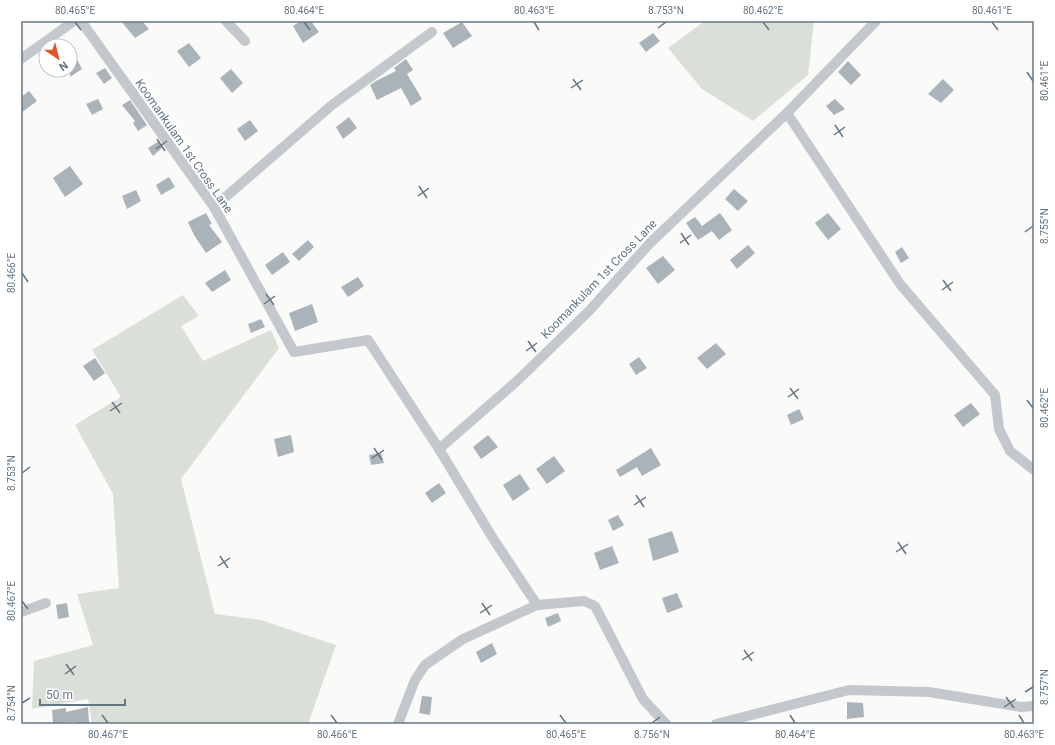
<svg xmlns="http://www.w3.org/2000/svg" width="1055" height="745" viewBox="0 0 1055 745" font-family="Roboto,sans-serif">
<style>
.green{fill:#dadfd7}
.building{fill:#aab3b9}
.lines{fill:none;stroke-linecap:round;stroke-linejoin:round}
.street{stroke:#c3c8cc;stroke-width:10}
.ticks{fill:none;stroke:#657683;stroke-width:1.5}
.labels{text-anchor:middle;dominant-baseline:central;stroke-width:4;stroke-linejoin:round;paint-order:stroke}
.street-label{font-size:12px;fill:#657683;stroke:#fff}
.neatline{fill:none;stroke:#657683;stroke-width:1.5}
.ticks-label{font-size:10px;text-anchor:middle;fill:#657683}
</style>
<rect width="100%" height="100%" fill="#fafaf8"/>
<g class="green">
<path d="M 705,21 L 814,21 L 808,75 L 753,121 L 702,89 L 668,48 Z"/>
<path d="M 183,295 L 199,316 L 181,326 L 203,361 L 271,330 L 279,348 L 181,479 L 215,614 L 261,620 L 336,645 L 308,724 L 92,724 L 88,699 L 32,709 L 34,661 L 93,645 L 77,594 L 119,588 L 113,494 L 75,425 L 121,397 L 92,350 Z"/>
</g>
<g class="building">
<path d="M 121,21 L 142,21 L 149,29 L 135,38 Z"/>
<path d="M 301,21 L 311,21 L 319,32 L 303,43 L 293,26 Z"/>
<path d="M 462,22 L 472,36 L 453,48 L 443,33 Z"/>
<path d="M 653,33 L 660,41 L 646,52 L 639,43 Z"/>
<path d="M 189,43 L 201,58 L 189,67 L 177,51 Z"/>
<path d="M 70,46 L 82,69 L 70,77 Z"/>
<path d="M 406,59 L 413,70 L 407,74 L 422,99 L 411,106 L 401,88 L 377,100 L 370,85 L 376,81 L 396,71 L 394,68 Z"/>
<path d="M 848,61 L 861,75 L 851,85 L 838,72 Z"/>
<path d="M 105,68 L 112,78 L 104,84 L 96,73 Z"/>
<path d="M 231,69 L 243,83 L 232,93 L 220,78 Z"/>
<path d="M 943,79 L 954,90 L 941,103 L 928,94 Z"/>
<path d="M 29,91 L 37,101 L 21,113 L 21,97 Z"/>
<path d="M 98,99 L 103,109 L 92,115 L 86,104 Z"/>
<path d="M 835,99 L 845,109 L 834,115 L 826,106 Z"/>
<path d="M 130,100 L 147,125 L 138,131 L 133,123 L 135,121 L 122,105 Z"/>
<path d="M 349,117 L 357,128 L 343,139 L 336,127 Z"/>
<path d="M 250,120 L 258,131 L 245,141 L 237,129 Z"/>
<path d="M 159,141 L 163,147 L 153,156 L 148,148 Z"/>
<path d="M 70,166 L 83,184 L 65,197 L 53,178 Z"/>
<path d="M 169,177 L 175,187 L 161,195 L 156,185 Z"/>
<path d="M 734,189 L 748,201 L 738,211 L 725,199 Z"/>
<path d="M 136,190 L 141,201 L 127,209 L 122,196 Z"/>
<path d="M 206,213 L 212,224 L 209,225 L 222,242 L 206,253 L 194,235 L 188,222 Z"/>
<path d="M 720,213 L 732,230 L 719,240 L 712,231 L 698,240 L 686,223 L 695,217 L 702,226 Z"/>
<path d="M 828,213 L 841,229 L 828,240 L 815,223 Z"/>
<path d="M 308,240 L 314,247 L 299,261 L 292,254 Z"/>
<path d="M 748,245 L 755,253 L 737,269 L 730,260 Z"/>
<path d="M 902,247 L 909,258 L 901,263 L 895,252 Z"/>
<path d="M 283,252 L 290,262 L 272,275 L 265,265 Z"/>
<path d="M 663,256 L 675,270 L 658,284 L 646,268 Z"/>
<path d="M 225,270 L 231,280 L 212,292 L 205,283 Z"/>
<path d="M 358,277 L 364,286 L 348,297 L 341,287 Z"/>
<path d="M 312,304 L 318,322 L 295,331 L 289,313 Z"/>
<path d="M 261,319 L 265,327 L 251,333 L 248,324 Z"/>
<path d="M 716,343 L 726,354 L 707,369 L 697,358 Z"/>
<path d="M 639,357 L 647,368 L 636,375 L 629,364 Z"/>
<path d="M 95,358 L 105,373 L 94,381 L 83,366 Z"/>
<path d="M 971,403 L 980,414 L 963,427 L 954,415 Z"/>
<path d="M 799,409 L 804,419 L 791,425 L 787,415 Z"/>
<path d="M 291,435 L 294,452 L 278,457 L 274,439 Z"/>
<path d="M 488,435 L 498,447 L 481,459 L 473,447 Z"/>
<path d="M 651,448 L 661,465 L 642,476 L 637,467 L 620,477 L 616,470 Z"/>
<path d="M 381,453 L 384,463 L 371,465 L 369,455 Z"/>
<path d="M 554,456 L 565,471 L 547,484 L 536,469 Z"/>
<path d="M 520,474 L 530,489 L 513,501 L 503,485 Z"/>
<path d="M 439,483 L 446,493 L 432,503 L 425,493 Z"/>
<path d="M 618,515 L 624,525 L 613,531 L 608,520 Z"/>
<path d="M 672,531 L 679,552 L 653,561 L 648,539 Z"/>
<path d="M 612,546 L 619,563 L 600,570 L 594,553 Z"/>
<path d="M 677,593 L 683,607 L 667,613 L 662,598 Z"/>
<path d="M 67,603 L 69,617 L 58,619 L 56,605 Z"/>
<path d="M 558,613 L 561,621 L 548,627 L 545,618 Z"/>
<path d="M 492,643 L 497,654 L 481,663 L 476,652 Z"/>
<path d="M 422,696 L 432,697 L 430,715 L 419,713 Z"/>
<path d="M 847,702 L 863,703 L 864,717 L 847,719 Z"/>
<path d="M 88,707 L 89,723 L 76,724 L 76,722 L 53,723 L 52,710 L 66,708 L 66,712 Z"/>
</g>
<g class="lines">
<g class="street">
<path d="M 81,21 L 214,207 L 294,352 L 368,340 L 439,449 L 517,381 L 589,311 L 650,243 L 787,113 L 876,21"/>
<path d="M 226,21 L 245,41"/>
<path d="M 21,59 L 74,21"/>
<path d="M 787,113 L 900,284 L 995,395 L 999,429 L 1010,451 L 1034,470"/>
<path d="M 214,207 L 332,105 L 432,32"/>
<path d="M 439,449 L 494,540 L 537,605"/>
<path d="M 21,612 L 46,603"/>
<path d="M 398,724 L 415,680 L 425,665 L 463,639 L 537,605 L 584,601 L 595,606 L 643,699 L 666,724"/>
<path d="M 716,724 L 849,690 L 929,692 L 1021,707 L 1034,706"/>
</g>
</g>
<path class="ticks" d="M 75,22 L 81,30M 304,22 L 310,30M 534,22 L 539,30M 763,22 L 769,30M 992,22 L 998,30M 658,28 L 666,22M 1027,72 L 1033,81M 573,79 L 581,90M 571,88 L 583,80M 835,125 L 843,137M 834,135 L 845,127M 157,139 L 165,151M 156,149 L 167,141M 419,186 L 427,198M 418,196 L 429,188M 1025,232 L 1033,226M 681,233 L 689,245M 680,243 L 691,235M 22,273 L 28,282M 943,280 L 951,291M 942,290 L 953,282M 266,294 L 274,305M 264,304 L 275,296M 528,341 L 536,352M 526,351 L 537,343M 790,388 L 798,399M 788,397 L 799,389M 1027,400 L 1033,408M 112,402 L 120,413M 110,411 L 122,403M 374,448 L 382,460M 372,458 L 384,450M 22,473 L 30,467M 636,495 L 644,507M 634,505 L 646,497M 898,542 L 906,554M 896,552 L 908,544M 220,556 L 228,568M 218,566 L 230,558M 22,601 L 28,609M 482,603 L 490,615M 480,613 L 492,605M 744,650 L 752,661M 742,660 L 754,652M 66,664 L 74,675M 65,674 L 76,666M 1025,692 L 1033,687M 1006,697 L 1014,708M 22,703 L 30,698M 1004,707 L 1016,699M 102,715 L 108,723M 331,715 L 337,723M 560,715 L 566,723M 790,715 L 795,723M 1019,715 L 1024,723M 652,723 L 660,717"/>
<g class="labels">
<g class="street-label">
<text transform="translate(184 146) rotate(55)">Koomankulam 1st Cross Lane</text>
<text transform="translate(599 279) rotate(-46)">Koomankulam 1st Cross Lane</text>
</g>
</g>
<rect width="1055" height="745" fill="none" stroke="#ffffff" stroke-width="44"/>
<g transform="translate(58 58) rotate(145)"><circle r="19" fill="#ffffff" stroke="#c1c8cd"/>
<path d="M0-3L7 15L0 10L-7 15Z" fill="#e4572e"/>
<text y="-6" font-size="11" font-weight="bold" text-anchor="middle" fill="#657683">N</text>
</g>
<path d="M40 699v6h85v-6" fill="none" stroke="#657683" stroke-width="2"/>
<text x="46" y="699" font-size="12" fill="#657683" stroke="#ffffff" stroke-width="3" paint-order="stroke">50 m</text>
<rect x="22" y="22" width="1011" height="701" class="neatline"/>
<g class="ticks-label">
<text x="75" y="14">80.465°E</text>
<text x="304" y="14">80.464°E</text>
<text x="534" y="14">80.463°E</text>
<text x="666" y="14">8.753°N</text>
<text x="763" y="14">80.462°E</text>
<text x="992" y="14">80.461°E</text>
<text transform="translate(1044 81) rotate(-90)" y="4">80.461°E</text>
<text transform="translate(1044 226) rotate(-90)" y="4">8.755°N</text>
<text transform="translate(11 273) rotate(-90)" y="4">80.466°E</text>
<text transform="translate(1044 408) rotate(-90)" y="4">80.462°E</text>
<text transform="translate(11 473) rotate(-90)" y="4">8.753°N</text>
<text transform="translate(11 601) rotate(-90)" y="4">80.467°E</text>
<text transform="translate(1044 687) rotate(-90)" y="4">8.757°N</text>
<text transform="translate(11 703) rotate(-90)" y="4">8.754°N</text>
<text x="108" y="738">80.467°E</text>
<text x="337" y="738">80.466°E</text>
<text x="566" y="738">80.465°E</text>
<text x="652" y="738">8.756°N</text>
<text x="795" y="738">80.464°E</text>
<text x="1024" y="738">80.463°E</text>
</g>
</svg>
